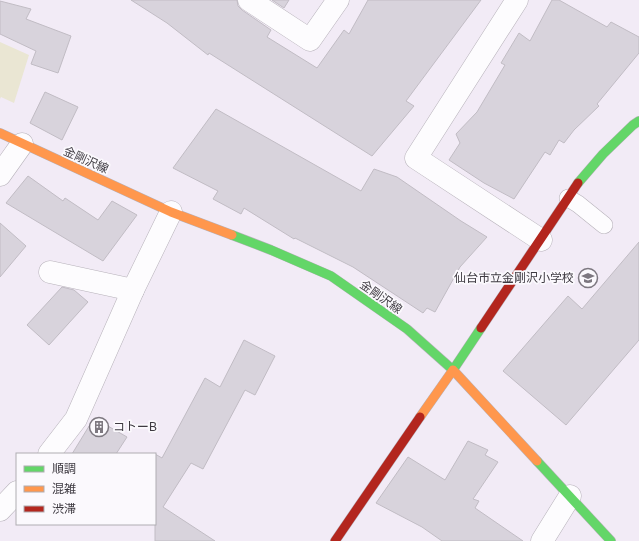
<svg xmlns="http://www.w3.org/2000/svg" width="639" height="541" viewBox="0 0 639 541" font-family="Helvetica,'Noto Sans JP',sans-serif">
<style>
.green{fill:#eae6d3}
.building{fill:#d8d3dc;stroke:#c1bcc4}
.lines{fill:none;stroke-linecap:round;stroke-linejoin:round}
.lane-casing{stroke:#b7b2ba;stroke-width:18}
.street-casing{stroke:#b7b2ba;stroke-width:23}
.fast-casing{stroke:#b7b2ba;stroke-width:10}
.slow-casing{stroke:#b7b2ba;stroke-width:10}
.jam-casing{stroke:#b7b2ba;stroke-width:10}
.lane{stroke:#fdfcfe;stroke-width:17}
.street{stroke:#fdfcfe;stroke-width:22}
.fast{stroke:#63d668;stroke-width:9}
.slow{stroke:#ff974d;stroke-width:9}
.jam{stroke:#b3261e;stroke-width:9}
.labels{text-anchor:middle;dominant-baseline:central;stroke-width:3.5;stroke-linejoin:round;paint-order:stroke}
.street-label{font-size:12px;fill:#3e3a41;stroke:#fbf9fd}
.poi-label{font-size:12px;fill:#3e3a41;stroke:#fbf9fd;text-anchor:end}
</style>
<rect width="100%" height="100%" fill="#f2ebf6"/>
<path class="green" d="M 0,42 L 29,55 L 14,103 L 1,97 L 0,99 Z"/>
<g class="building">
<path d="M 131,0 L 237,0 L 238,6 L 242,10 L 271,30 L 267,37 L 317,68 L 344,30 L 349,34 L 368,0 L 481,0 L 406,101 L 414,106 L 372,156 L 209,53 L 208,55 L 167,23 Z"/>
<path d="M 272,0 L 289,0 L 284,8 Z"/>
<path d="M 552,0 L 559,0 L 607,27 L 611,22 L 639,37 L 639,53 L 597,104 L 599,106 L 574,130 L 564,143 L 559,140 L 550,155 L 545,152 L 514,199 L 484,183 L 449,160 L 460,143 L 456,134 L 477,112 L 505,65 L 501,63 L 519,33 L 530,41 Z"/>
<path d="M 0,1 L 31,9 L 26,19 L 71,36 L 58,73 L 31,64 L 36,51 L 0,34 Z"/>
<path d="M 45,92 L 78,107 L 62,140 L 30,123 Z"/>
<path d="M 216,109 L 361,191 L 374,169 L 397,177 L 461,221 L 487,237 L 460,267 L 435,312 L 427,308 L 423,313 L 353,267 L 295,238 L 294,239 L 244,208 L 241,214 L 213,199 L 218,191 L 173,168 Z"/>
<path d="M 28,176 L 63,201 L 65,198 L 98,220 L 112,201 L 137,215 L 103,261 L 6,203 Z"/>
<path d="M 0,223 L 26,246 L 0,277 Z"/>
<path d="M 639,242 L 639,340 L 566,425 L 503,371 L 568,296 L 582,309 Z"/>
<path d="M 62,287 L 74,290 L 88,302 L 49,345 L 27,325 Z"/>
<path d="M 244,340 L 275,356 L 255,395 L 245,390 L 203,469 L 191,463 L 163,507 L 215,541 L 155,541 L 155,454 L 162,458 L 205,378 L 220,387 Z"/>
<path d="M 94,418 L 127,437 L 116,454 L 72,454 Z"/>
<path d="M 468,441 L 488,450 L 485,455 L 498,462 L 473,499 L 479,501 L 475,508 L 523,541 L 442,541 L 422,527 L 376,503 L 408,457 L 445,480 Z"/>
</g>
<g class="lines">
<g class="lane-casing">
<path id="lane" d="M 568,198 L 578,204 L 604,225"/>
</g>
<g class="street-casing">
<g id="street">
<path d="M 249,0 L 310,40 L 338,0"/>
<path d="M 517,0 L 416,158 L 541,240"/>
<path d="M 0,175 L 22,144"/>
<path d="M 50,272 L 133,290"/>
<path d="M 49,454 L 76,419 L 133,290 L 171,212"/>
<path d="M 0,510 L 17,492"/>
<path d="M 542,541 L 570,496"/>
</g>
</g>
<g class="fast-casing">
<g id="fast">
<path d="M 578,183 L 603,154 L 633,125 L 639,121"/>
<path d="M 232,235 L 271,250 L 331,276 L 407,329 L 453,370 L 481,328"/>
<path d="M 537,461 L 611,541"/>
</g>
</g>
<g class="slow-casing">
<g id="slow">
<path d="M 0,133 L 171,212 L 232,235"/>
<path d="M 420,417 L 453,370 L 537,461"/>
</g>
</g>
<g class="jam-casing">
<g id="jam">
<path d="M 481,328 L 578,183"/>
<path d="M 335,541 L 420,417"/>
</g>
</g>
<use href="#lane" class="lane"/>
<use href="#street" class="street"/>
<use href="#fast" class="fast"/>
<use href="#slow" class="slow"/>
<use href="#jam" class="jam"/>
</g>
<defs>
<g id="school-ring" transform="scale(1)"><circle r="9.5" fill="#fbf9fd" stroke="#7d7880" stroke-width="1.5"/><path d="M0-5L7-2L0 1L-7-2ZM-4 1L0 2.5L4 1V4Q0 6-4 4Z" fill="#7d7880"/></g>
<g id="building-ring" transform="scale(1)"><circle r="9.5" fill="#fbf9fd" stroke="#7d7880" stroke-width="1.5"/><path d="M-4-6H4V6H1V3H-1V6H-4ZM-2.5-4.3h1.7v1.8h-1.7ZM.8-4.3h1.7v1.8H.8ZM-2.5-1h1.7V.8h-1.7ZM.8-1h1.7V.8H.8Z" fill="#7d7880"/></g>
</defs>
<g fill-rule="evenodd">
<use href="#school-ring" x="588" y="278"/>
<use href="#building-ring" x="99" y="427"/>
</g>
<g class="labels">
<g class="street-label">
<text transform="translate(86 160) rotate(24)">金剛沢線</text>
<text transform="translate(381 297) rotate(35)">金剛沢線</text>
</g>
<g class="poi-label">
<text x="574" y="278">仙台市立金剛沢小学校</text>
<text x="113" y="427" text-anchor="start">コトーB</text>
</g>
</g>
<rect x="16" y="453" width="140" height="72" fill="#fbf9fd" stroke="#afadb2"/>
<rect x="24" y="466" width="20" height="6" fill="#63d668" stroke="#afadb2"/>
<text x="52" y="473" font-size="12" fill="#3e3a41">順調</text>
<rect x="24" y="486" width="20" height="6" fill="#ff974d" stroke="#afadb2"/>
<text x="52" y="493" font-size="12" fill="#3e3a41">混雑</text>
<rect x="24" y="506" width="20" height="6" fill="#b3261e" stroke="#afadb2"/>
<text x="52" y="513" font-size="12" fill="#3e3a41">渋滞</text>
</svg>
